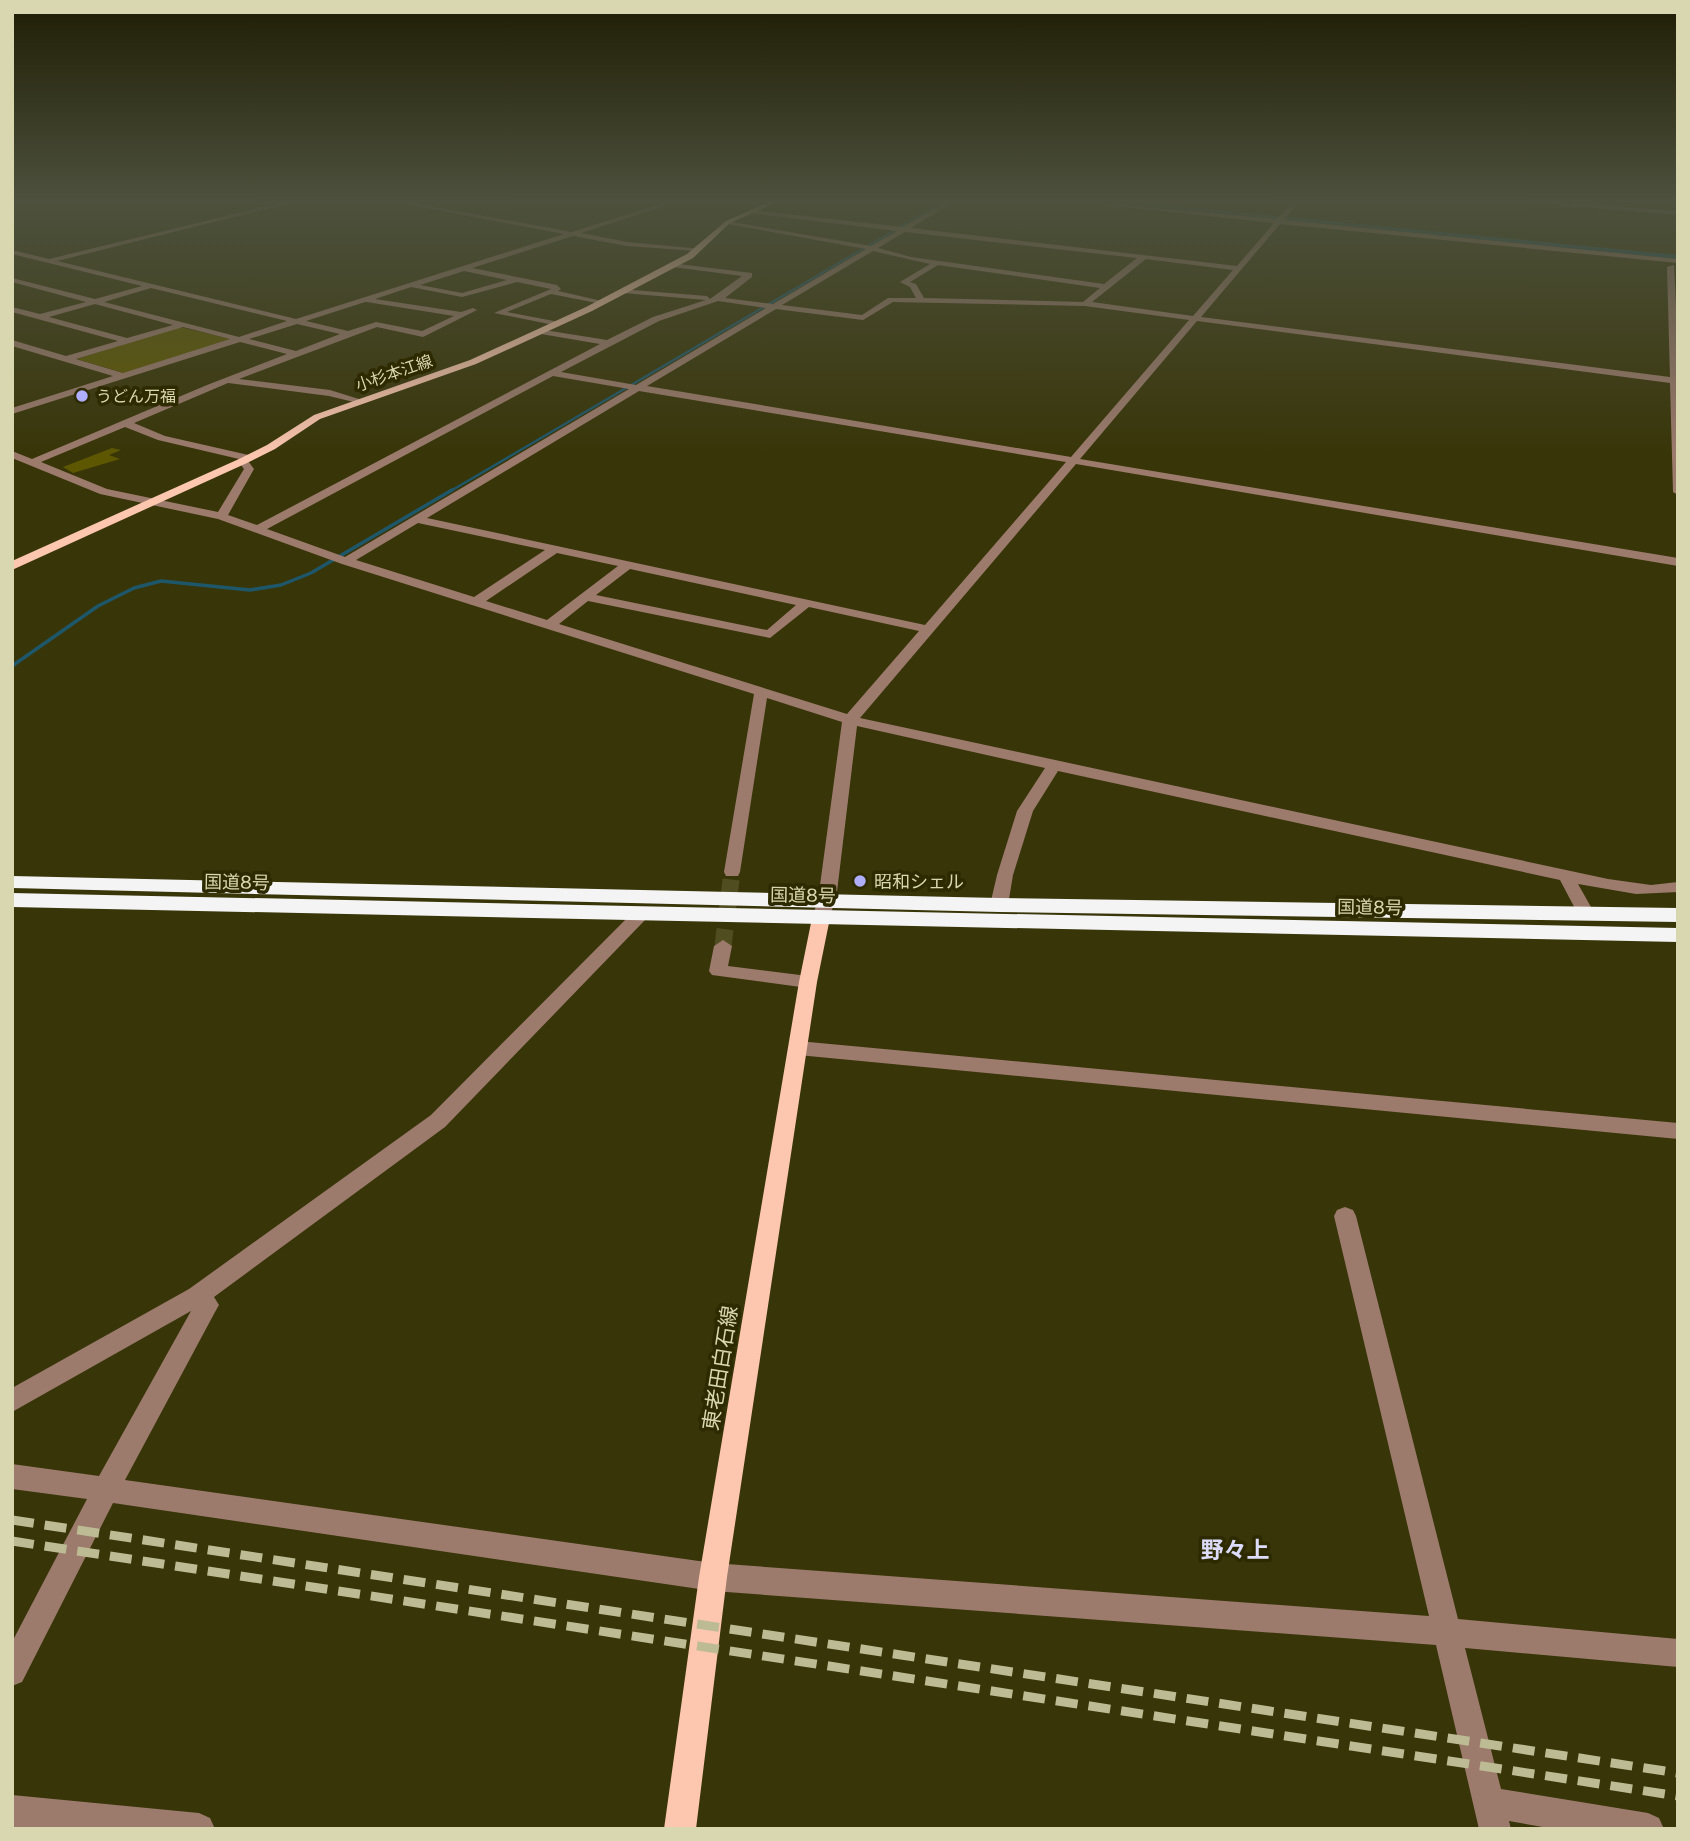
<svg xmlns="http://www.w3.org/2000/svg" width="1690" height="1841" viewBox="0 0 1690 1841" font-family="'Public Sans','Noto Sans JP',sans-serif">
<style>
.green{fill:#5e5701}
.water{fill:#1f576a}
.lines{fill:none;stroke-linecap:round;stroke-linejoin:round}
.stream-far1{stroke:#1f576a;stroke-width:2.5}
.stream{stroke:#1f576a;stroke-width:3.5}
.minor-tunnel{stroke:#504d21;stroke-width:17;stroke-dasharray:17 8;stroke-linecap:butt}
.minor{fill:#9c7b6d;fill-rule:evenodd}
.major{fill:#fcc6af;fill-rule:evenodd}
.highway{fill:#f4f4f4;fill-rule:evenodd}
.rail{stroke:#bdbb93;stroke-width:9;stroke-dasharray:22 11;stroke-linecap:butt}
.poi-dot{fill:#afaefa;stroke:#2e2a00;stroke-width:2.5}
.labels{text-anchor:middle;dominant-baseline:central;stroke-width:7;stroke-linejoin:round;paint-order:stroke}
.far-street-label{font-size:16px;fill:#d9d7b0;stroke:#2e2a00}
.far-poi-label{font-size:16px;fill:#d9d7b0;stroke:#2e2a00;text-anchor:start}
.poi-label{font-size:18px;fill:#d9d7b0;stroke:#2e2a00;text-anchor:start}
.street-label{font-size:18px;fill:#d9d7b0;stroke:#2e2a00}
.near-street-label{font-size:21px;fill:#d9d7b0;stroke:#2e2a00}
.near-neighbourhood-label{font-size:23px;font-weight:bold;fill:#dcdcfa;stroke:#2e2a00}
</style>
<rect width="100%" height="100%" fill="#383508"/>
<g class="green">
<path d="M 179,327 L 231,339 L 124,373 L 77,359 Z"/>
<path d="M 112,448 L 121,450 L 109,455 L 120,459 L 73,473 L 63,467 Z"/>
</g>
<path class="water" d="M 1070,199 L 1103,199 L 1678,255 L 1678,259 Z"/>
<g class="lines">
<path class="stream-far1" d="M 449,492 L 948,199"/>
<path class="stream" d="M 12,666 L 98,606 L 134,588 L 161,581 L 250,590 L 281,585 L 311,573 L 452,490"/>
<path class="minor-tunnel" d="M 723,946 L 732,872"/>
<g class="minor">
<path d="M 296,199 L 306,199 L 57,261 L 296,319 L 564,234 L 378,199 L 391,199 L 572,232 L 677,199 L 686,199 L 581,233 L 627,242 L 701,249 L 697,251 L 627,246 L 573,236 L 472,268 L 557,285 L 561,289 L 558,291 L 606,302 L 602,304 L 551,294 L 507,312 L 559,322 L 559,326 L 494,313 L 551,289 L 517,282 L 462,297 L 411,287 L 375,299 L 461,312 L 473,308 L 477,310 L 423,337 L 377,327 L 239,379 L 330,390 L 362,400 L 362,404 L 329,396 L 228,383 L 134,423 L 165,436 L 253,456 L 253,460 L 248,461 L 254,469 L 228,515 L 257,525 L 600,344 L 541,334 L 538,329 L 607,340 L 653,317 L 706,300 L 623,293 L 620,289 L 707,296 L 710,299 L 742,276 L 673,267 L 670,263 L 752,273 L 752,277 L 725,298 L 773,304 L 866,249 L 728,224 L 726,221 L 871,246 L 897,231 L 750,213 L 752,210 L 903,227 L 951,199 L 958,199 L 911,228 L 1237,266 L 1274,223 L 1049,199 L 1277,219 L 1295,199 L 1301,199 L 1284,220 L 1678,259 L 1678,263 L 1280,224 L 1201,317 L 1670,377 L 1667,267 L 1674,265 L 1678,345 L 1678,495 L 1673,492 L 1670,383 L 1197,321 L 1080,459 L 1678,558 L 1678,566 L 1076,464 L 860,718 L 1608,879 L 1651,885 L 1678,882 L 1678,892 L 1636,894 L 1578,884 L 1595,914 L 1586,920 L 1580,918 L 1560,880 L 1058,771 L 1033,811 L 1013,875 L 1008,905 L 999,910 L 990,905 L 997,875 L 1017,811 L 1045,768 L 857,726 L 836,900 L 827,922 L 815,922 L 812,918 L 818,900 L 842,722 L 767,698 L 740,872 L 738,876 L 726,876 L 724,872 L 754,694 L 342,564 L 218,519 L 100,494 L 12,458 L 12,451 L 32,459 L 207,385 L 287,354 L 240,342 L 12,414 L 12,408 L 113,376 L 12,346 L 12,340 L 66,356 L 118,341 L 12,312 L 12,307 L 40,314 L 86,302 L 12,282 L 12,278 L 95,299 L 142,286 L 12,254 L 12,250 L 49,259 ZM 905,232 L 1137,258 L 1104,284 L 911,257 L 878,248 ZM 873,251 L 930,264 L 900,282 L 910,287 L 916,298 L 888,298 L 862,315 L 782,305 ZM 1146,259 L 1233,270 L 1193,316 L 1092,302 ZM 938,265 L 1100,288 L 1083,302 L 924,298 L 916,284 L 910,282 ZM 464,271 L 507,280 L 462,293 L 420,285 ZM 151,288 L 287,321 L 239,337 L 104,302 ZM 718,301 L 766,308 L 636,385 L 561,372 L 659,321 ZM 365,302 L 367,302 L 454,316 L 422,331 L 376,322 L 348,331 L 306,321 ZM 893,302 L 1085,306 L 1189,320 L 1071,457 L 647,386 L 776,309 L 863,320 ZM 95,304 L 173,325 L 127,338 L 49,317 ZM 297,324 L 340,334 L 296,351 L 249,339 ZM 183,327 L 230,339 L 123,373 L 76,359 ZM 553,376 L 629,389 L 345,557 L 267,529 ZM 639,391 L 1066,462 L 925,625 L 427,518 ZM 125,427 L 158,440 L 239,459 L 238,461 L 244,469 L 218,512 L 107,489 L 41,462 ZM 418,523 L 545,550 L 474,597 L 356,560 ZM 557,553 L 618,566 L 547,620 L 486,601 ZM 630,569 L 796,605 L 767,630 L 596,595 ZM 588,601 L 770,638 L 809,607 L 919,631 L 847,714 L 559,624 Z"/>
<path d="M 1508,199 L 1678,211 L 1678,215 L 1511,201 Z"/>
<path d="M 641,908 L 647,910 L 650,914 L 647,918 L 445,1127 L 214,1297 L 219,1305 L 215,1312 L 125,1480 L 713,1563 L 1429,1616 L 1334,1216 L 1337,1210 L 1345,1207 L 1353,1210 L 1356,1216 L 1458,1619 L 1678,1639 L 1678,1667 L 1465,1648 L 1501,1789 L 1648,1813 L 1659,1818 L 1664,1829 L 1554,1829 L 1509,1821 L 1511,1829 L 1479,1829 L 1436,1645 L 713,1591 L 113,1503 L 22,1682 L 12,1686 L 12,1642 L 87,1499 L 12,1489 L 12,1464 L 99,1476 L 191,1311 L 12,1412 L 12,1388 L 189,1289 L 431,1115 L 635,910 Z"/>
<path d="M 723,940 L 732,946 L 728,966 L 808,976 L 815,978 L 817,982 L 815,986 L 808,988 L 712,975 L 709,971 L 714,946 Z"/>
<path d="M 798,1041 L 1678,1123 L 1678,1139 L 798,1055 L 791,1053 L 788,1048 L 791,1043 Z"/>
<path d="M 12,1795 L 199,1813 L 210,1818 L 215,1829 L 12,1827 Z"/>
</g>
<g class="major">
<path d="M 776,199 L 784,199 L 730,223 L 693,258 L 592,311 L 476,364 L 320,419 L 275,449 L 247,463 L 12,570 L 12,561 L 239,459 L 267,445 L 314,415 L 470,360 L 586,307 L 687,254 L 726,221 Z"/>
<path d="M 821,912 L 830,918 L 817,982 L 727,1577 L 696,1829 L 664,1829 L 699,1577 L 799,982 L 812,918 Z"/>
</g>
<g class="highway">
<path d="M 12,876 L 999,898 L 1678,908 L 1678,922 L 999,912 L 12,888 Z"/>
<path d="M 12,893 L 1678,928 L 1678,942 L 12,907 Z"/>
</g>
<g class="rail">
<path d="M 12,1520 L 1678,1773"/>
<path d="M 12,1541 L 1678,1796"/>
</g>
</g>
<linearGradient id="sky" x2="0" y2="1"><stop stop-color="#1f1d04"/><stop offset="0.44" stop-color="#4d513d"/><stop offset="1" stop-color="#4d513d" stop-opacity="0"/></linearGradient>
<rect width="1690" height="457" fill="url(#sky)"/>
<g class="poi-dot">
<circle cx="82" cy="396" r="7"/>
<circle cx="860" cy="881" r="7"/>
</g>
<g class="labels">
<g class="far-street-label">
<text transform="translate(394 373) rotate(-19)">小杉本江線</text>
</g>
<g class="far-poi-label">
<text x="96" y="396">うどん万福</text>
</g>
<g class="poi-label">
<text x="874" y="881">昭和シェル</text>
</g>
<g class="street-label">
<text transform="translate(237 882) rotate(1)">国道8号</text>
<text transform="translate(803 895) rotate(1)">国道8号</text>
<text transform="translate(1370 907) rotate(1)">国道8号</text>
</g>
<g class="near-street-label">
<text transform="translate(720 1368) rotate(-81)">東老田白石線</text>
</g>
<g class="near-neighbourhood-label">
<text x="1235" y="1549">野々上</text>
</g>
</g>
<rect width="1690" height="1841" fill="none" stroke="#d9d7b0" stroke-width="28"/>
</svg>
